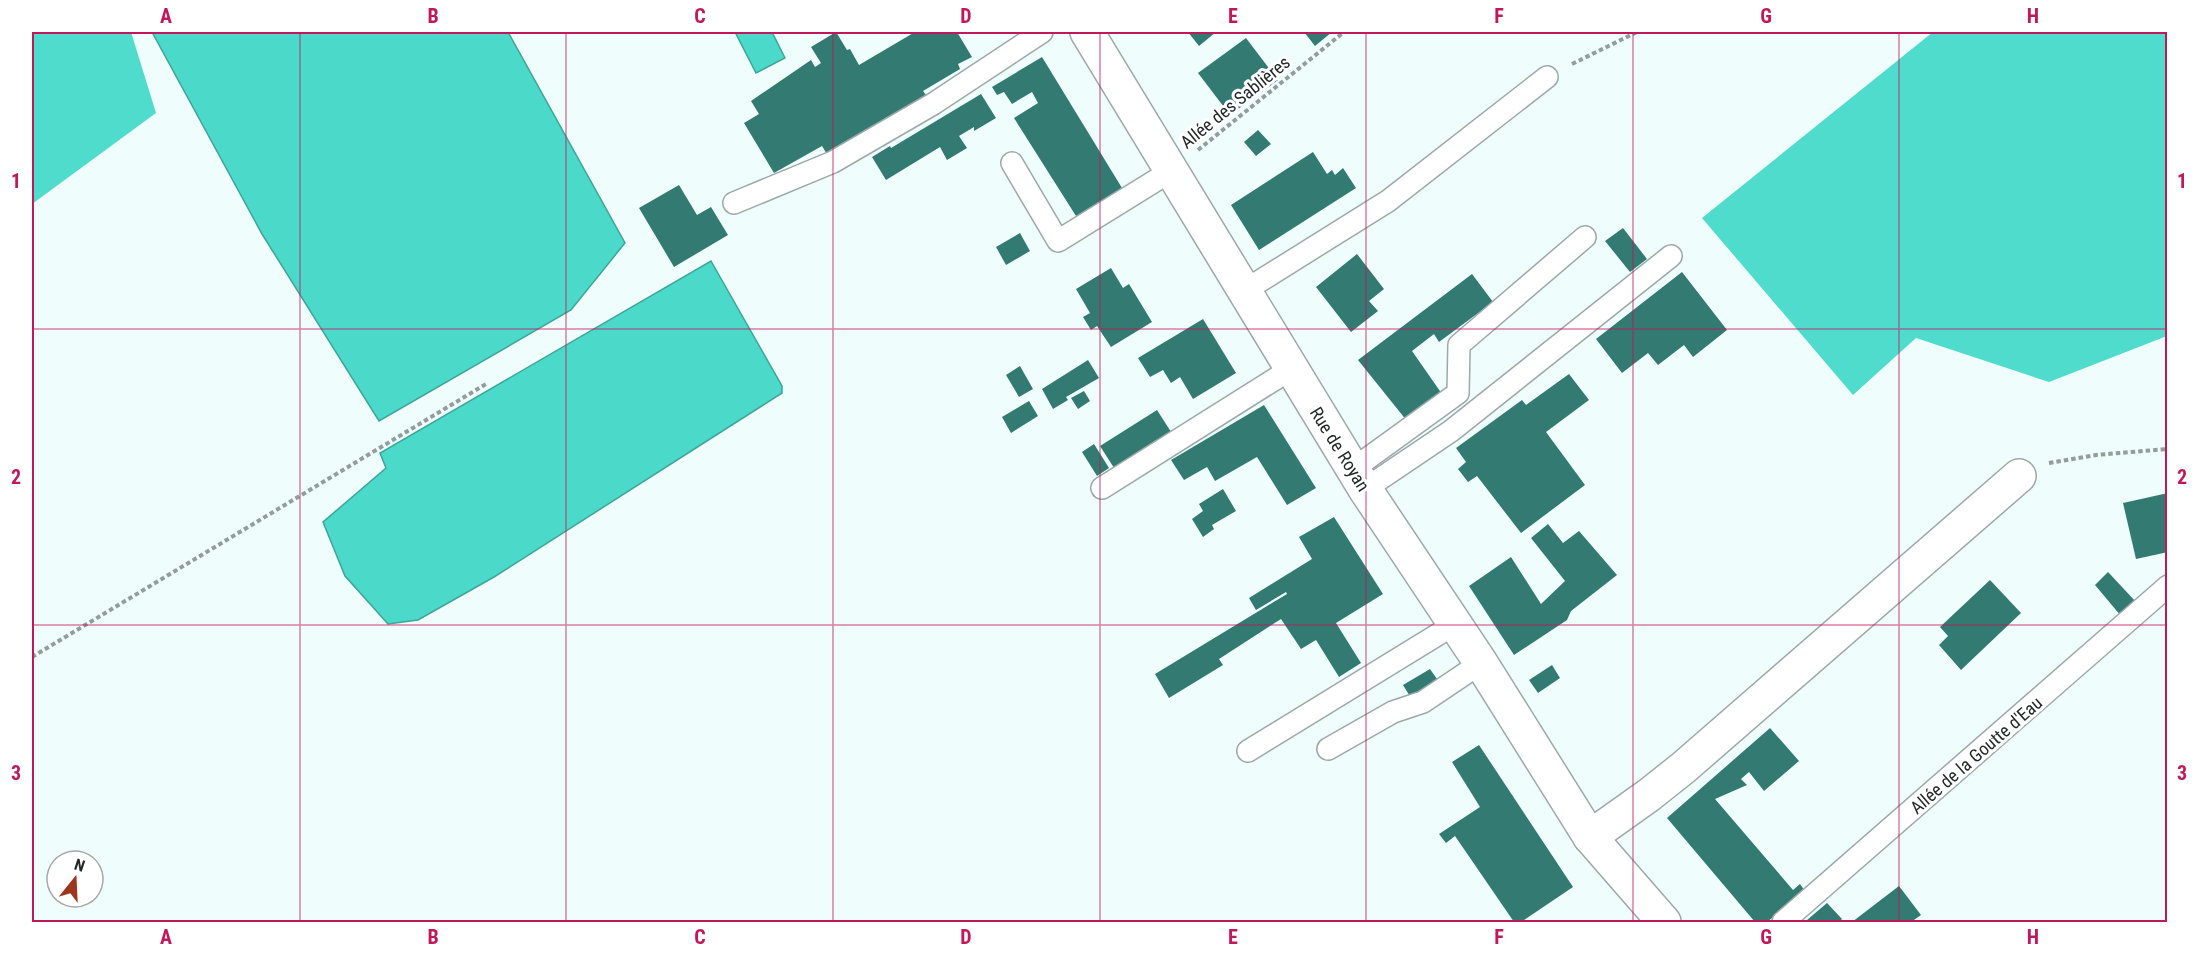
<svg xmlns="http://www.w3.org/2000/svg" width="2199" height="954" viewBox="0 0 2199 954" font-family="'Roboto Condensed',sans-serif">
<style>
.forest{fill:#4fdccc}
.water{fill:#4bd9c9;stroke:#3fa499;stroke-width:1.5}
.building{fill:#327a72}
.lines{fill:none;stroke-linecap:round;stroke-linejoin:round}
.service-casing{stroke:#9ba9a7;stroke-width:24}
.minor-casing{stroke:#9ba9a7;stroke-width:36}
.secondary-casing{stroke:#9ba9a7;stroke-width:36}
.path{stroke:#939d9c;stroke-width:4;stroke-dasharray:4.5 3;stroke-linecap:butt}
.service{stroke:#fff;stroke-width:21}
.minor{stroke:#fff;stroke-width:33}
.secondary{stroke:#fff;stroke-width:33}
.grid{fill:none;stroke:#c2185b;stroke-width:1.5;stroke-opacity:0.55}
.labels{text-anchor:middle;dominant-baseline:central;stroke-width:6;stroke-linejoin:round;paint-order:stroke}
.street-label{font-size:18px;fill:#242928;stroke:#fff}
.neatline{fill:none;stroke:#c2185b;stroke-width:2}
.grid-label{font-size:20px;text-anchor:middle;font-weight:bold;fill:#c2185b}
</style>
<rect width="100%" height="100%" fill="#effefc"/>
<g class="forest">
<path d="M 32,32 L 131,32 L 156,113 L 32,204 Z"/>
<path d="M 1933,32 L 2167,32 L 2167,336 L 2049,382 L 1916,338 L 1853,395 L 1702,218 Z"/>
</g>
<g class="water">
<path d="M 152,32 L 508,32 L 625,243 L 571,310 L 379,421 L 262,234 Z"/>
<path d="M 735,32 L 772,32 L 785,58 L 756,73 Z"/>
<path d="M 711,261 L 782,386 L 782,393 L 494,577 L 418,620 L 388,624 L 345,576 L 323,522 L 386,468 L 380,453 Z"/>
</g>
<g class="building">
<path d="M 836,32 L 847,50 L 850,49 L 859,65 L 915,32 L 957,32 L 972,57 L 958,64 L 960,69 L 923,91 L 929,99 L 830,159 L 822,146 L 774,173 L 744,123 L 759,114 L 751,101 L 811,60 L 815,67 L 821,63 L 811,47 Z"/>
<path d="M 1188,32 L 1216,32 L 1199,46 Z"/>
<path d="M 1304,32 L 1332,32 L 1315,46 Z"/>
<path d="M 1246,38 L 1278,80 L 1230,115 L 1198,73 Z"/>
<path d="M 1042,57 L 1122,188 L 1076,216 L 1014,118 L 1038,103 L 1032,92 L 1012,104 L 1004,92 L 997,95 L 992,87 Z"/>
<path d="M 981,94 L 996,118 L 974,131 L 974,127 L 959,136 L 967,148 L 947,160 L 940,147 L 886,180 L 872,157 L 890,146 L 891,148 Z"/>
<path d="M 1258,130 L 1271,144 L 1256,156 L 1244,142 Z"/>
<path d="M 1313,152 L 1327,174 L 1332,170 L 1335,175 L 1343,168 L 1356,188 L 1259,250 L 1231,205 Z"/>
<path d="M 679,185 L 697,215 L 711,207 L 728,235 L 674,267 L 639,208 Z"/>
<path d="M 1623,228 L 1647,259 L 1630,272 L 1605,241 Z"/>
<path d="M 1020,233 L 1030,251 L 1006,265 L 996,247 Z"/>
<path d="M 1357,254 L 1384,289 L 1369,301 L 1378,311 L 1351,332 L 1316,287 Z"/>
<path d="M 1111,268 L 1123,288 L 1129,284 L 1152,322 L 1111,347 L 1097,326 L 1091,330 L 1083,317 L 1090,313 L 1076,289 Z"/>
<path d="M 1682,272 L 1727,330 L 1693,357 L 1684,345 L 1658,365 L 1648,353 L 1622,373 L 1596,339 Z"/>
<path d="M 1472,274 L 1493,302 L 1439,342 L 1434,334 L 1412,351 L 1442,394 L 1407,421 L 1358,360 Z"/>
<path d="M 1203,319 L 1236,373 L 1193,399 L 1180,377 L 1171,383 L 1163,370 L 1150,377 L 1138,358 Z"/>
<path d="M 1088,360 L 1099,378 L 1066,397 L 1068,400 L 1053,409 L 1042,389 Z"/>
<path d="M 1020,366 L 1033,389 L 1019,397 L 1006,375 Z"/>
<path d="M 1569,374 L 1589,400 L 1546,432 L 1585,485 L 1521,533 L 1477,476 L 1468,482 L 1458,469 L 1466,462 L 1456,448 L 1522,400 L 1526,405 Z"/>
<path d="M 1084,391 L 1090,401 L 1078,409 L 1071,398 Z"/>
<path d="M 1029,401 L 1038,416 L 1011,433 L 1002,417 Z"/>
<path d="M 1264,405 L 1316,488 L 1287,505 L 1257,457 L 1215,481 L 1207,467 L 1184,480 L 1171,460 Z"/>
<path d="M 1157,410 L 1173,435 L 1116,471 L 1100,446 Z"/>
<path d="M 1094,444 L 1109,468 L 1097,476 L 1082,452 Z"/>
<path d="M 1223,489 L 1236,511 L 1212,525 L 1214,529 L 1203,537 L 1192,519 L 1203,511 L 1199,504 Z"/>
<path d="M 2168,493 L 2168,552 L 2136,559 L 2123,503 Z"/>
<path d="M 1334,517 L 1383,594 L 1336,623 L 1361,663 L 1339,677 L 1316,640 L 1301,649 L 1281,619 L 1219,659 L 1223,665 L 1169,698 L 1155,674 L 1287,594 L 1286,592 L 1256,610 L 1249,598 L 1312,559 L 1299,537 Z"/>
<path d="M 1548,524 L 1563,543 L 1579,531 L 1617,575 L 1571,611 L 1567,620 L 1514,655 L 1469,586 L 1511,557 L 1541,604 L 1565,581 L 1531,538 Z"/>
<path d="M 2108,572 L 2136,602 L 2121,616 L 2095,585 Z"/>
<path d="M 1990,580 L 2021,613 L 1961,670 L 1939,645 L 1948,636 L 1940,627 Z"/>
<path d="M 1552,665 L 1560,678 L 1538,693 L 1529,680 Z"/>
<path d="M 1430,669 L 1439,682 L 1411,698 L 1403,685 Z"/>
<path d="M 1770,728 L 1799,761 L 1764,791 L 1749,772 L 1741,779 L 1747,785 L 1715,799 L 1793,890 L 1800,884 L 1805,891 L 1767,922 L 1755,922 L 1667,818 Z"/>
<path d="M 1479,745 L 1573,887 L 1521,922 L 1514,922 L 1455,836 L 1446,843 L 1439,834 L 1480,807 L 1452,762 Z"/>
<path d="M 1899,886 L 1921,915 L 1911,922 L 1852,922 Z"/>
<path d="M 1827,903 L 1842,919 L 1839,922 L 1810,922 L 1807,920 Z"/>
</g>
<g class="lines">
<g class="service-casing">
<g id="service">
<path d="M 1012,163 L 1058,241 L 1171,171"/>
<path d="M 734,203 L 833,162 L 933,104 L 1042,32"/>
<path d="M 1244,291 L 1388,201 L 1547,77"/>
<path d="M 1353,469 L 1458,393 L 1459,345 L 1585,237"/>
<path d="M 1102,488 L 1291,369"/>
<path d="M 1365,489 L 1451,431 L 1671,256"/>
<path d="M 1328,749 L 1393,712 L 1423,702 L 1481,663"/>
<path d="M 1248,751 L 1455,624"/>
<path d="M 1783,922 L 2168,586"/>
</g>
</g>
<g class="minor-casing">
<path id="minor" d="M 1590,837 L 1649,795 L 1683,768 L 2019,476"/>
</g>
<g class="secondary-casing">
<path id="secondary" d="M 1087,32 L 1365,489 L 1481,663 L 1590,837 L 1664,922"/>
</g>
<g class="path">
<path d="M 1572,64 L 1637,32"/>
<path d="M 1198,150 L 1344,32"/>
<path d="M 2049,463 L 2096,455 L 2168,449"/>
<path d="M 32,657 L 486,384"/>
</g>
<use href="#service" class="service"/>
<use href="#minor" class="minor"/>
<use href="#secondary" class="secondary"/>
</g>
<path class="grid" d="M 300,32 L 300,922M 566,32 L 566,922M 833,32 L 833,922M 1100,32 L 1100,922M 1366,32 L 1366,922M 1633,32 L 1633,922M 1899,32 L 1899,922M 32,329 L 2168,329M 32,625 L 2168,625"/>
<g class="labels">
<g class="street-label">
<text transform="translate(1235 102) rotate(-39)">Allée des Sablières</text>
<text transform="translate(1340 449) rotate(58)">Rue de Royan</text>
<text transform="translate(1976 755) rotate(-41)">Allée de la Goutte d'Eau</text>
</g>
</g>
<rect width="2199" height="954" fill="none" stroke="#ffffff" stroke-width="66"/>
<g transform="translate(75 879) rotate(18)"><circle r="28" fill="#ffffff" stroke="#a7a9a9" stroke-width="1.5"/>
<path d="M0-4.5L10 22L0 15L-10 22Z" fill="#9e351d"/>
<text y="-9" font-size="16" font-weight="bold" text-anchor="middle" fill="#242928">N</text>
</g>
<rect x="33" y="33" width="2133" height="888" class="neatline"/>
<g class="grid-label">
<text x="166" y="23">A</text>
<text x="433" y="23">B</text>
<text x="700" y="23">C</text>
<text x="966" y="23">D</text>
<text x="1233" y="23">E</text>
<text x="1499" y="23">F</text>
<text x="1766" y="23">G</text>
<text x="2033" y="23">H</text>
<text x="16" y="188">1</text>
<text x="2182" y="188">1</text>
<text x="16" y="484">2</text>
<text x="2182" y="484">2</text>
<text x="16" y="780">3</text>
<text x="2182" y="780">3</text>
<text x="166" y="944">A</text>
<text x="433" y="944">B</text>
<text x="700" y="944">C</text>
<text x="966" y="944">D</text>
<text x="1233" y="944">E</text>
<text x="1499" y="944">F</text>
<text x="1766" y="944">G</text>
<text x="2033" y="944">H</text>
</g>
</svg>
